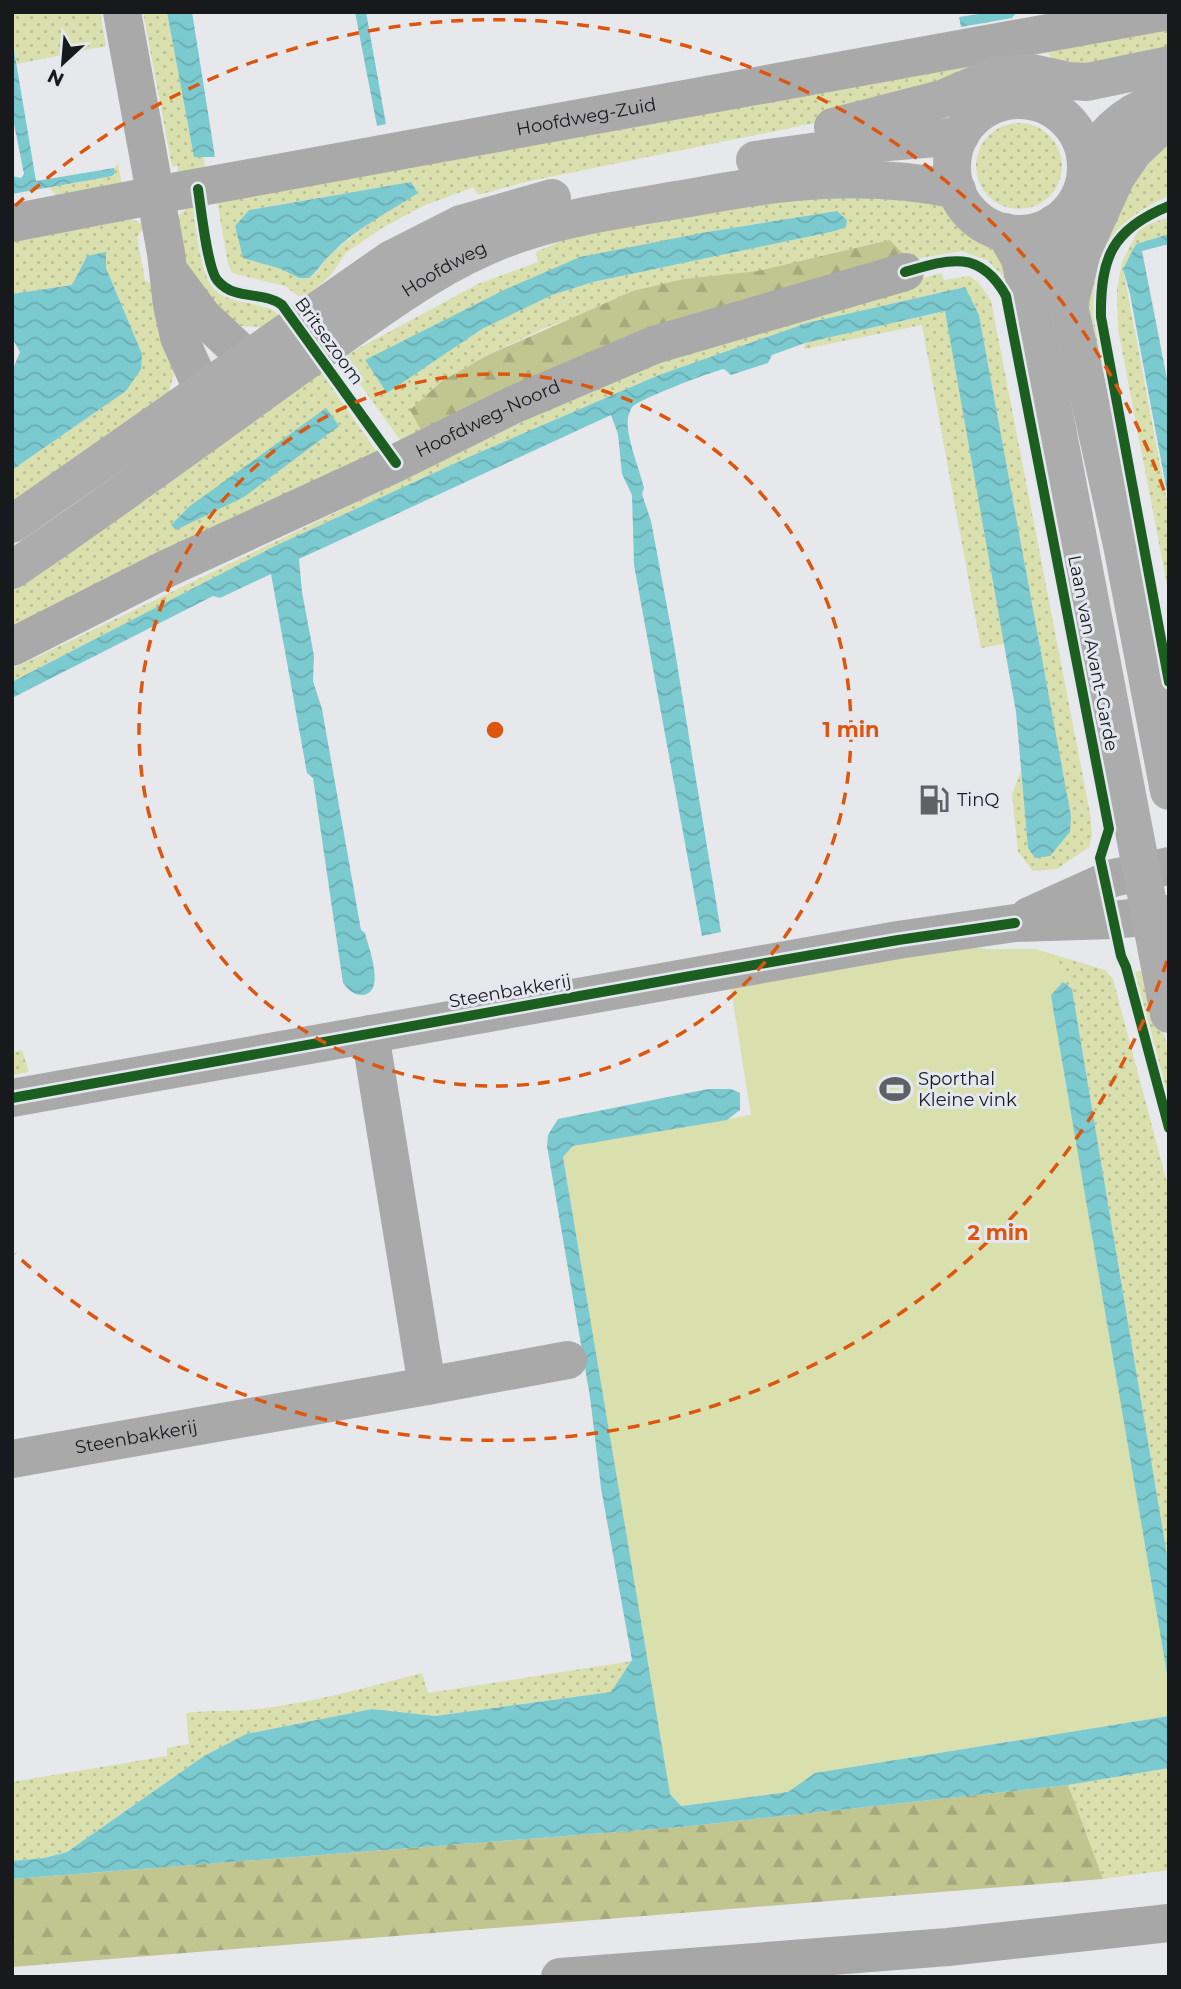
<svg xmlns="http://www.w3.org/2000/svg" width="1181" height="1989" viewBox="0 0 1181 1989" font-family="Montserrat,sans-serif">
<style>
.grass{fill:url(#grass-dots);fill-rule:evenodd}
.forest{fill:url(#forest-firs)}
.pitch{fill:#d9dfad}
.water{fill:url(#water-waves)}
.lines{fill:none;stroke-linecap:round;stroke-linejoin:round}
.minor{stroke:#a9a9aa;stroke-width:38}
.major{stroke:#acacad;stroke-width:38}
.highway{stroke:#a7a7a8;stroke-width:38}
.cycleway-casing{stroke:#e4e7ef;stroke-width:15}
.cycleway{stroke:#1b5e20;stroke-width:10}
.ring{fill:none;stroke:#de560d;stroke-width:3.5;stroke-dasharray:12 9}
.labels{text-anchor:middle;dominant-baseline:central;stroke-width:6;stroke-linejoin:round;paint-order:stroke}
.street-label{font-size:18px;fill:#18191c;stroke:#e4e7ef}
.poi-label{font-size:18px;fill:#18191c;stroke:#e4e7ef;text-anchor:start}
.centre{fill:#de560d;stroke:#e4e7ef;stroke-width:3.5}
.ring-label{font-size:21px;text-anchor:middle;font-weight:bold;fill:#de560d;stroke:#e4e7ef;stroke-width:6;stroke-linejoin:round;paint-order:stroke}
</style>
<defs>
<pattern id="grass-dots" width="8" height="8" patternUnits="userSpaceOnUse" patternTransform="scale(1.75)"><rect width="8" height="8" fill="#d9dfad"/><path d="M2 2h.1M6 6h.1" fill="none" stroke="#babf94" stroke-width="1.8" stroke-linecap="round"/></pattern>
<pattern id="forest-firs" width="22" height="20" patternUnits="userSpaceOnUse" patternTransform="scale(1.75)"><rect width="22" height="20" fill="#c1c690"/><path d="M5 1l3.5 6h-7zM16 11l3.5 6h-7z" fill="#a5aa7c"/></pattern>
<pattern id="water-waves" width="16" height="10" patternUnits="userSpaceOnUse" patternTransform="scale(1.75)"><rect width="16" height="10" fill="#7bcad0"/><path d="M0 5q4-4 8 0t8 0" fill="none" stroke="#6aadb2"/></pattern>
</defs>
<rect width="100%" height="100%" fill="#e7e8ec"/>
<g class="grass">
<path d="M 12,12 L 100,12 L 106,46 L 17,64 L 12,38 Z"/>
<path d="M 143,12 L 167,12 L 194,157 L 204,157 L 205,174 L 180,178 L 177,166 L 172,166 Z"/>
<path d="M 1169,25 L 1169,47 L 1087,65 L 1051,59 L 1048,50 Z"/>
<path d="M 972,64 L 958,80 L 878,110 L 525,182 L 478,195 L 474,187 L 423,206 L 382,228 L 346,253 L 330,276 L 307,296 L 298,296 L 285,286 L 232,273 L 228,264 L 216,195 ZM 410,182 L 415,187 L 330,254 L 317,272 L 309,278 L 299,278 L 281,269 L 243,258 L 235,226 L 249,210 Z"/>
<circle cx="1019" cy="166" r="43"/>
<path d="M 1169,133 L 1169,196 C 1105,225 1094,258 1095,324 L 1169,718 L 1085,286 L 1125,181 Z"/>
<path d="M 118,164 L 123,189 L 56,202 L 54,191 L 52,191 L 50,187 L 112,176 L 115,173 L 114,168 Z"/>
<path d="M 774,192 L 946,203 L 969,226 L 995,244 L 1014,300 L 1003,276 L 987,260 L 961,251 L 909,260 L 684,279 L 547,327 L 488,355 L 442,381 L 423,434 L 403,444 L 345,363 L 348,354 L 478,284 L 538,262 L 536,252 L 604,222 ZM 837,211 L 847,220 L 846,227 L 835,231 L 593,282 L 551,295 L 482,329 L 387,392 L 365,361 L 506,289 L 707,232 Z"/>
<path d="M 190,205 L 193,207 C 196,227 200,266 209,282 C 225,311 267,295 284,321 L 264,327 L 241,326 L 197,296 L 173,221 Z"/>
<path d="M 122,214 L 146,226 L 137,237 L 145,280 L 158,289 L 174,374 L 168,395 L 12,516 L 12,470 L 126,391 L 142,354 L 106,268 L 87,256 L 72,285 L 12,294 L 12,235 Z"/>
<path d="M 1169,217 L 1169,234 L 1136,244 L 1123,269 L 1169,512 L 1169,595 L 1118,329 L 1117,289 L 1122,262 L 1140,227 Z"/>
<path d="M 941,273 L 944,280 L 970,276 L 978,282 L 991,301 L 1090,813 L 1092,835 L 1089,847 L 1057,869 L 1033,871 L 1018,852 L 1012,794 L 1021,771 L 1028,848 L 1071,816 L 979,315 L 964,287 L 807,323 L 659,375 L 471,456 L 277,545 L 12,682 L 12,669 L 655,358 L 715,337 Z"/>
<path d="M 946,311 L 1004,644 L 981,648 L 922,325 L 804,349 L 805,343 Z"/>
<path d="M 316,365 L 376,451 L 373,459 L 12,634 L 12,581 Z"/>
<path d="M 1035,949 L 1105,970 L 1113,979 L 1169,1190 L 1169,1567 L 1072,989 L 1054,1014 L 1169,1685 L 1169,1716 L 670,1794 L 580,1259 L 620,1251 L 1031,958 Z"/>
<path d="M 1146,970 L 1148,971 L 1169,1054 L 1169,1108 L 1132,974 L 1134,972 Z"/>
<path d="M 22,1050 L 29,1072 L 12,1075 L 12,1052 Z"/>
<path d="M 632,1661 L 611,1692 L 435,1716 L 372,1709 L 246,1734 L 204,1756 L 67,1852 L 44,1858 L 12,1861 L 12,1782 L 167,1756 L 167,1748 L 189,1744 L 186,1713 C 210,1710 233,1712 257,1709 C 312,1703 368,1687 422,1673 L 428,1693 Z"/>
<path d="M 1169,1768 L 1169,1870 L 1103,1879 L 1068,1785 Z"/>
</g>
<g class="forest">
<path d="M 890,240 L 909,260 L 423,434 L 410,410 L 442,381 L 488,355 L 633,291 L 684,279 L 758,271 Z"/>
<path d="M 1068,1785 L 1103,1879 L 12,1967 L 12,1879 L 681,1827 Z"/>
</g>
<path class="pitch" d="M 965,946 L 986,949 L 1035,949 L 1058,956 L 1063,982 L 1051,995 L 1054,1014 L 1169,1685 L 1169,1716 L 815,1773 L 788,1792 L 681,1806 L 670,1794 L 563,1157 L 573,1146 L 751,1115 L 731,989 Z"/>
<g class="water">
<path d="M 167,12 L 192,12 L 215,157 L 194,157 Z"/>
<path d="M 355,12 L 366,12 L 386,124 L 377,126 Z"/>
<path d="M 992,12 L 1017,12 L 1012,18 L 961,27 L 959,17 Z"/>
<path d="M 12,38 L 36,181 L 114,168 L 115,173 L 112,176 L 12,194 L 12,176 L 21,178 L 24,174 L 12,114 Z"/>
<path d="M 411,182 L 418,193 C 389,212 355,229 331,254 C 322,262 318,271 309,278 L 299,278 L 281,269 L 243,258 L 235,226 L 249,210 Z"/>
<path d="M 837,211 L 847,220 L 846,227 L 835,231 L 593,282 L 552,295 L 482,329 L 387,393 L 365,360 L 506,289 L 580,257 L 707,232 Z"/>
<path d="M 1169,234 L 1169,244 L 1142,251 L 1169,389 L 1169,503 L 1130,294 L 1123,269 L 1136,244 Z"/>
<path d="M 106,252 L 106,268 L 142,354 L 141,369 L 126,391 L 12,470 L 12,371 L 20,352 L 12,338 L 12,294 L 72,285 L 87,256 Z"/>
<path d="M 965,287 L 979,315 L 1071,816 L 1070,832 L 1050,856 L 1035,858 L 1028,848 L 1016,712 L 945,311 L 805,343 L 772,355 L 768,363 L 731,375 L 724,369 C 710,372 640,399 632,407 C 631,409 628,416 628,418 C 625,435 640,470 644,488 L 642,494 L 651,521 L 673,639 L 721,932 L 702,936 L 634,565 L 632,495 L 622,474 L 618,434 L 611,415 L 299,559 L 302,592 L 314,656 L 313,681 L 322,709 L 361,930 L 365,933 C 368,946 387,993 362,995 C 353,995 348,989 343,983 L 313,778 L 307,773 L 271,574 L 220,598 L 213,596 L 12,698 L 12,682 L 277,545 L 471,456 L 659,375 L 807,323 Z"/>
<path d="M 326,408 L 339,426 L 244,497 L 176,530 L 171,525 L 190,506 Z"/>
<path d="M 1063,982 L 1072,989 L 1169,1567 L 1169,1685 L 1054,1014 L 1051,995 Z"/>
<path d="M 708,1089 L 731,1089 L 740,1093 L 740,1110 L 727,1120 L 573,1146 L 563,1157 L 670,1794 L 681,1806 L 788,1792 L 815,1773 L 1169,1716 L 1169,1768 L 1068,1785 L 681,1827 L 12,1879 L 12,1861 L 44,1858 L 67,1852 L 204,1756 L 246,1734 L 372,1709 L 435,1716 L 611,1692 L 632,1660 L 601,1488 L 590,1397 L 547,1146 L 548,1135 L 558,1119 Z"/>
</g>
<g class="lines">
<g class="minor">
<path d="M 122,12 L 166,253 L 172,305 L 179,337 L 203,391 L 246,404 L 248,359 L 203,317 L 169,271"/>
<path id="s1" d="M 12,223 L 156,195 L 1163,12"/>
<path id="s2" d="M 12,647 L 168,568 L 396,463 L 513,405 L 654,345 L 905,272"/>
<path d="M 1029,916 L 1113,878 L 1169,866"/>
<path d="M 12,1098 L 898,940 L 1015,923 L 1113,920 L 1169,914"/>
<path d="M 427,1386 L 568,1360"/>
<path id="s3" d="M 12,1459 L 427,1386 L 370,1034"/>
</g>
<g class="major">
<circle cx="1019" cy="167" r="67"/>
<path d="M 833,127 L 942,99 L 998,75 L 1032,73 L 1069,81 L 1087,82 L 1169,65"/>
<path d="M 755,160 L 876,143 L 960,136"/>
<path d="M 1086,163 C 1105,131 1131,107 1169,99"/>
<path d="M 1053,224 L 1056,275 L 1069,305 L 1122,545 L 1169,791"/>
<path d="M 1005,232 L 1020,259 L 1051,397 L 1169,1014"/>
<path d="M 1069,305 L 1082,252 L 1116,177 L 1134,151 L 1169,118"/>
<path d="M 12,524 L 390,260 L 461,224 L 552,198"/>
<path id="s4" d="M 12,570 C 113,502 211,429 310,358 C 376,312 441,260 518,234 C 576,214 639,207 700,196 C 787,180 868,171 957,190"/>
</g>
<path class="highway" d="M 560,1977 L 948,1947 L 1169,1923"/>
<g class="cycleway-casing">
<g id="cycleway">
<path d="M 198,189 C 201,208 207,267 217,280 C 222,286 228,290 235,292 C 251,297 269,295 282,305 L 396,463"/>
<path d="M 1169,206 C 1112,229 1100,258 1101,317 L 1169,682"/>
<path d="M 905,272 C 949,259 980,249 1006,296 L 1109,829 L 1100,858 L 1121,956 L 1126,967 L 1169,1128"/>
<path d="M 12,1098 L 685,977 L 898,940 L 1015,923"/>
</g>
</g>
<use href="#cycleway" class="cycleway"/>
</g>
<g class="ring">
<circle cx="495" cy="730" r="356"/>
<path d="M1167 961A711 711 0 0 1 15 1254M15 206A711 711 0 0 1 1167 499"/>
</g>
<defs>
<g id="fuel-bare" transform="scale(2.415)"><path d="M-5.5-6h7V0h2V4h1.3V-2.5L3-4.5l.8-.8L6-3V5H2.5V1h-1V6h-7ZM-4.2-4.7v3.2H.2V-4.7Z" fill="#606165" stroke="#e4e7ef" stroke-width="2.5" paint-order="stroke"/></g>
<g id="stadium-bare" transform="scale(2.415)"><path d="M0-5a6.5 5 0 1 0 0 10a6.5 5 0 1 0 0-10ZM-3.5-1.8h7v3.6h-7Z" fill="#606165" stroke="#e4e7ef" stroke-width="2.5" paint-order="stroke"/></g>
</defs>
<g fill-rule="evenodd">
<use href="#fuel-bare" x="934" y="800"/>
<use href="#stadium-bare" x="895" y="1089"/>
</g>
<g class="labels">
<g class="street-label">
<text stroke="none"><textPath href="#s1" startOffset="584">Hoofdweg-Zuid</textPath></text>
<text stroke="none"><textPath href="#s4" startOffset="527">Hoofdweg</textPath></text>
<text transform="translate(329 341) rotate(54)">Britsezoom</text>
<text stroke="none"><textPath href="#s2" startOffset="528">Hoofdweg-Noord</textPath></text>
<text transform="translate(1093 653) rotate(79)">Laan van Avant-Garde</text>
<text transform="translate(510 991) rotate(-10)">Steenbakkerij</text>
<text stroke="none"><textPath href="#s3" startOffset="126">Steenbakkerij</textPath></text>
</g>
<g class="poi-label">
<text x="957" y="800">TinQ</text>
<text x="918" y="1079">Sporthal<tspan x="918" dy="21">Kleine vink</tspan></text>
</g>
</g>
<circle cx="495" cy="730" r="10" class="centre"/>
<g class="ring-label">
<text x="851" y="737">1 min</text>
<text x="998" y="1240">2 min</text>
</g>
<rect width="1181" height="1989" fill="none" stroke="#18191c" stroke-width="28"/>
<g transform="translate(63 63) rotate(206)" stroke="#e4e7ef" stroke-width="5" paint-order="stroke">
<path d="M0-5L12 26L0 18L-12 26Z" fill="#18191c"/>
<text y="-10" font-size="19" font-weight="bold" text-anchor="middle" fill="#18191c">N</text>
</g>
</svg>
